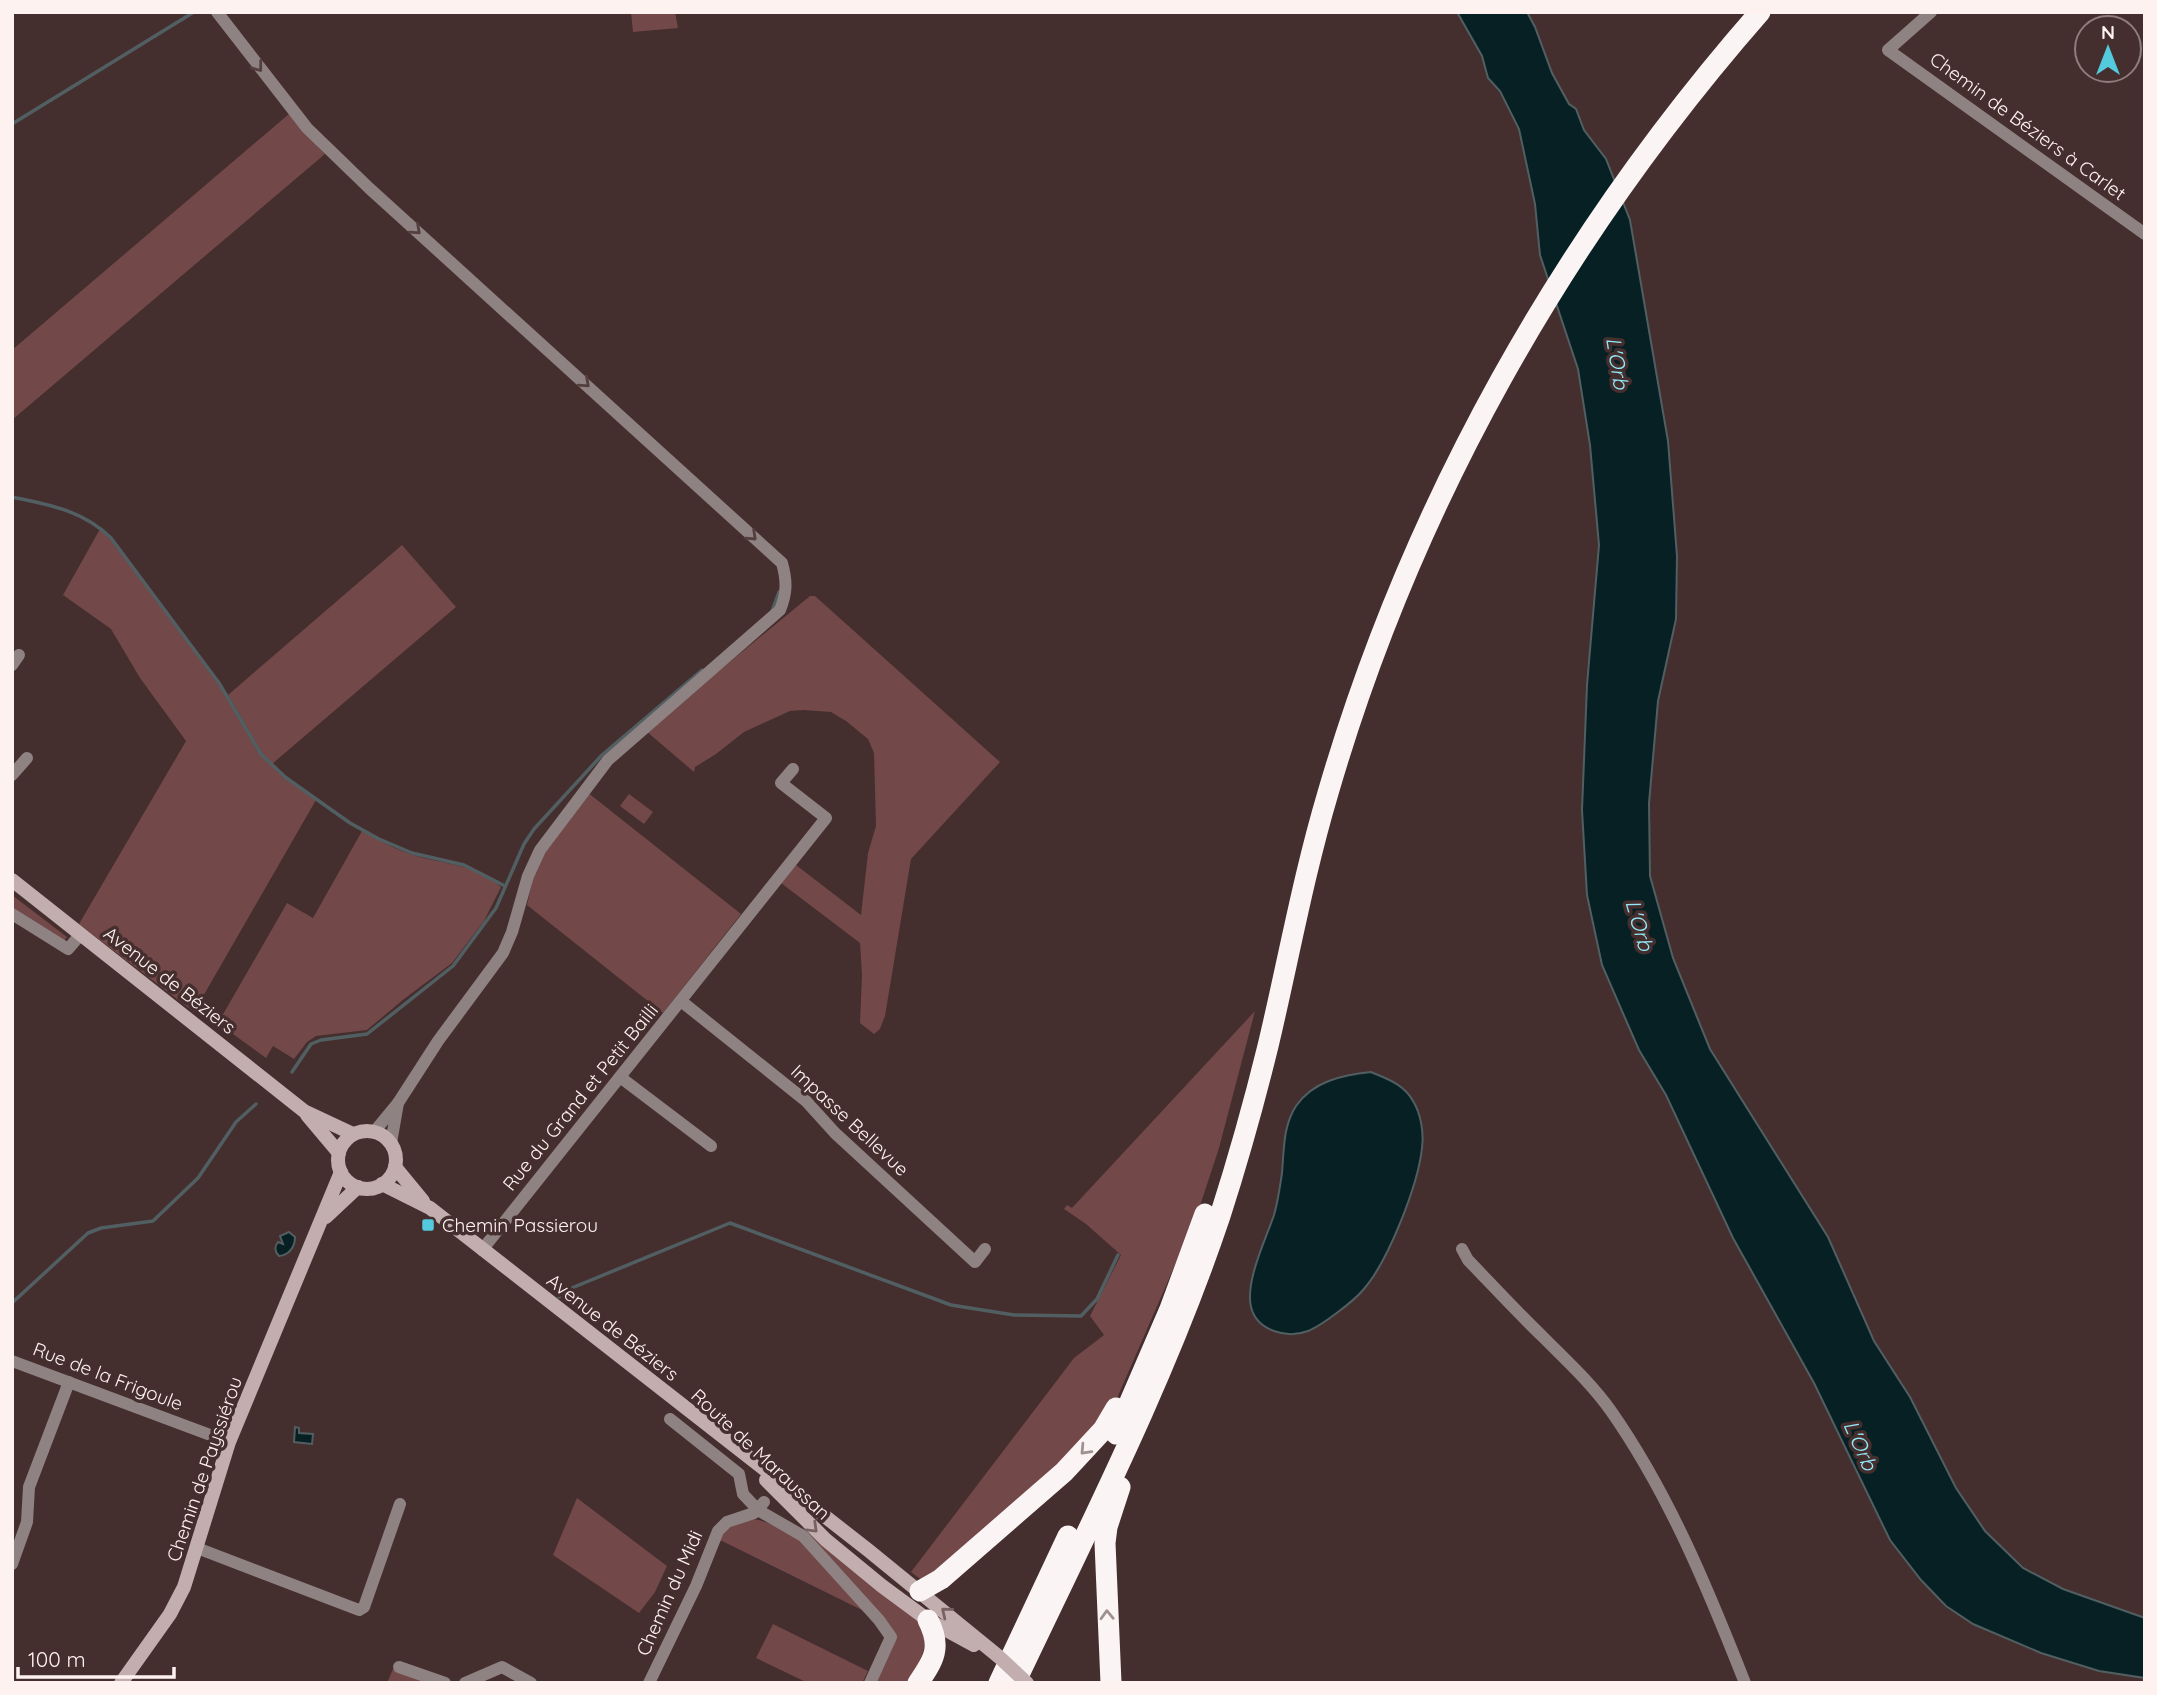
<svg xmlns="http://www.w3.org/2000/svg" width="2157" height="1695" viewBox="0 0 2157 1695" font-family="Quicksand,sans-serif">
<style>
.green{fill:#724849}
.water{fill:#072024;stroke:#515f62;stroke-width:2}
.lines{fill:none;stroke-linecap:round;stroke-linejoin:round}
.stream{stroke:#515f62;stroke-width:3.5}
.street{stroke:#8f8282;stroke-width:12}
.secondary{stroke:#c2aeae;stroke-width:14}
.highway{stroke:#fbf4f4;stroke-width:21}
.secondary-bridge{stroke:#c2aeae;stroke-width:14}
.oneway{stroke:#543f3f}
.oneway2{stroke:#a09191}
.oneway3{stroke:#776161}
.poi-dot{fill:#54cadd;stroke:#452e2e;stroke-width:2.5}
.labels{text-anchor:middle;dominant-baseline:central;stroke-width:7;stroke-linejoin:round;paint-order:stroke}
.street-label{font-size:19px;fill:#fef2f1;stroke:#452e2e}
.poi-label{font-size:19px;fill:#fef2f1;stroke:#452e2e;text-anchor:start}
.water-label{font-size:21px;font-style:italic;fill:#92eaf9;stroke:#452e2e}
</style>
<rect width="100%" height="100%" fill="#452e2e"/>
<g class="green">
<path d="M 631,12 L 675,12 L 678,28 L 633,32 Z"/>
<path d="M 289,114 L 325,154 L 12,420 L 12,350 Z"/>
<path d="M 100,529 L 123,553 L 218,683 L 257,750 L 286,779 L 316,800 L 194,1012 L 79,924 L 186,741 L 140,678 L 111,629 L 63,595 Z"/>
<path d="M 402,545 L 456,607 L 272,764 L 262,753 L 228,695 Z"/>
<path d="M 810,596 L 815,596 L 1000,762 L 911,859 L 885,1016 L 880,1029 L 874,1034 L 860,1023 L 862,975 L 860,943 L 781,883 L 796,865 L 861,915 L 868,853 L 876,826 L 874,753 L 868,739 L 846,721 L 831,712 L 803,710 L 790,711 L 744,732 L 716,754 L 695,767 L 694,772 L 646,731 Z"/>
<path d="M 587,792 L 741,914 L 663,1013 L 527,905 L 535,870 L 544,851 Z"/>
<path d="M 629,794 L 653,812 L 644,824 L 620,806 Z"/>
<path d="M 362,831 C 379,840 395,849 413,855 C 444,865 476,863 501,887 L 484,921 L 452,963 L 404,999 L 367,1030 L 316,1036 L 307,1042 L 294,1059 L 273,1046 L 266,1058 L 218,1023 L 287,903 L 313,918 Z"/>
<path d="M 12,895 L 67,937 L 63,942 L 12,909 Z"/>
<path d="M 1255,1011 L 1219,1148 L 1198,1212 L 1118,1396 L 1097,1430 L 927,1584 L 911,1572 L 1074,1358 L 1104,1335 L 1090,1316 L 1121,1255 L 1086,1224 L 1064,1209 L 1067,1205 L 1072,1208 Z"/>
<path d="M 577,1498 L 667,1566 L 655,1592 L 639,1613 L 553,1555 Z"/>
<path d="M 753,1519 C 803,1527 839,1580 872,1615 L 720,1540 L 726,1529 Z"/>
<path d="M 802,1527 L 908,1609 C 935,1638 925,1652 908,1683 L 874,1683 L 893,1634 Z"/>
<path d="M 773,1624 L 868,1671 L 862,1683 L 808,1683 L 756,1658 Z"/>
<path d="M 393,1669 L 429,1683 L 387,1683 Z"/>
</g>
<g class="water">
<path d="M 1457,12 L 1527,12 L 1535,27 L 1552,73 L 1569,104 L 1576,109 L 1584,130 L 1606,159 L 1630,220 L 1668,441 L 1677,556 L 1676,619 L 1658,701 L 1649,803 L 1650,876 L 1673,958 L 1710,1049 L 1828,1237 L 1874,1341 L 1910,1397 L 1956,1488 L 1985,1531 L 2023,1568 L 2063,1589 L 2145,1618 L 2145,1678 L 2099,1671 L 2041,1653 L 1973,1624 L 1946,1606 L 1921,1580 L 1890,1540 L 1814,1383 L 1733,1238 L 1666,1095 L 1639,1050 L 1602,965 L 1587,895 L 1582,810 L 1587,685 L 1599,545 L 1590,445 L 1578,369 L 1540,255 L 1535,204 L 1519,129 L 1500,91 L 1488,78 L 1482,56 Z"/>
<path d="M 1371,1072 C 1387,1079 1404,1084 1413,1101 C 1421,1114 1424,1133 1422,1148 C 1418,1185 1388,1262 1363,1290 C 1354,1301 1321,1326 1308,1331 C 1287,1339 1257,1331 1251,1307 C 1245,1281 1266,1239 1274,1215 C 1278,1202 1280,1186 1282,1173 C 1284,1150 1283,1126 1296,1106 C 1313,1081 1343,1075 1371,1072 Z"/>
<path d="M 289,1232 L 295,1237 C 295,1247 289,1255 279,1256 C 275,1252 274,1247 278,1242 L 283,1244 L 280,1236 Z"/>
<path d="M 295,1427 L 299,1428 L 299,1433 L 313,1434 L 312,1444 L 294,1442 Z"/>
</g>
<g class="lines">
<g class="stream">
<path d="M 12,124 L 194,12"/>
<path d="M 12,497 C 49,505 83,510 111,538 L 219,683 L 261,754 L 285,777 L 350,823 L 379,839 L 412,853 L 464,865 L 505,886"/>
<path d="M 772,611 L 779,592"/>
<path d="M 292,1072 L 311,1044 L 321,1040 L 367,1034 L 453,966 L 496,908 L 524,844 L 534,829 L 602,755 L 702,670"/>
<path d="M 559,1297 L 562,1292 L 730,1223 L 951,1305 L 1014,1315 L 1081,1316 L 1097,1299 L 1118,1255"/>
<path d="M 12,1303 L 88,1233 L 101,1228 L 153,1221 L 198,1178 L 236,1122 L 256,1104"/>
</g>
<g class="street">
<path d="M 217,12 L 307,128 L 369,188 L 782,563 C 787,581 787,593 780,610 L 608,760 L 540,850 L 528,876 L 512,932 L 503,953 L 438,1041 L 398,1103 L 374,1132"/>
<path d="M 1931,12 L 1888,50 L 2145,234"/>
<path d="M 12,665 L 19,655"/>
<path d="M 12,775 L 27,758"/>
<path d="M 12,914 L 68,949 L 81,934"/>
<path d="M 681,1001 L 806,1101 L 835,1133 L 975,1262 L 985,1249"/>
<path d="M 620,1077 L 711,1146"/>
<path d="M 391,1143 L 398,1103"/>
<path d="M 1462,1249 L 1468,1260 C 1493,1286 1517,1312 1543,1337 C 1566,1360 1592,1384 1611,1411 C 1669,1494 1708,1589 1745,1683"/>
<path d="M 482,1250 L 826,818 L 781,783 L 793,769"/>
<path d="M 12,1361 L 229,1442"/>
<path d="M 670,1419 L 739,1474 L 743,1494 L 758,1510 L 803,1536 L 879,1620 L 891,1637 L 870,1683"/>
<path d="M 197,1548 L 359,1610 L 364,1607 L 400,1504"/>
<path d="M 12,1564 L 27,1522 L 29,1487 L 69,1382"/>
<path d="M 399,1667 L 445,1683"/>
<path d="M 465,1683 L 502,1667 L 531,1683"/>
<path d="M 649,1683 L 696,1586 L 718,1531 L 727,1522 L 754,1513 L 764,1502"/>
</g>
<g class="secondary">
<path d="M 12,880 L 304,1111 L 353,1134"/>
<path d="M 307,1115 L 339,1153"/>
<circle cx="367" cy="1160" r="29"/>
<path d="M 395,1167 L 423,1201"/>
<path d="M 382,1184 L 430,1208 L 868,1550 L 998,1656"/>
<path d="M 326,1217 L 358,1187"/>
<path d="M 766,1480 L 826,1540 L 882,1586 L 928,1620 L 974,1645"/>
<path d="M 121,1683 L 170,1614 L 184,1587 L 229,1442 L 341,1172"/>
</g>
<g class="highway">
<path d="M 1116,1434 L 1170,1309 L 1205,1214"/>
<path d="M 920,1591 L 941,1579 L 1064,1472 L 1103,1430 L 1116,1408"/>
<path d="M 918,1683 C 934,1660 942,1647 928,1620"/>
<path d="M 999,1683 L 1068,1536"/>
<path d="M 1015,1683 C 1088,1529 1166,1377 1220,1216 C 1238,1160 1254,1103 1268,1046 C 1288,962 1303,877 1328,793 C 1412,504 1562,238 1760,12"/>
<path d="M 1111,1683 L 1105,1543 L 1107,1527 L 1120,1487"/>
</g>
<path class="secondary-bridge" d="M 998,1656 L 1027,1683"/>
</g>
<defs><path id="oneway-chevron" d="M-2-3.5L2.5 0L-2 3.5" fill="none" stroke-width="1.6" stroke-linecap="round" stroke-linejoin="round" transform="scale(1.75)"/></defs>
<g class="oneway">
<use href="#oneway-chevron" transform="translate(258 67) rotate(53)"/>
<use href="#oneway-chevron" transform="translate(416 230) rotate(42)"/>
<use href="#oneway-chevron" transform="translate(585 383) rotate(42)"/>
<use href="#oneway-chevron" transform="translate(752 536) rotate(43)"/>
</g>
<g class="oneway2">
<use href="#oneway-chevron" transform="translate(1085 1450) rotate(133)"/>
<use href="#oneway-chevron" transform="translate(1107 1615) rotate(-92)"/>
</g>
<g class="oneway3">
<use href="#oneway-chevron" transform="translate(813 1528) rotate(44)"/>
<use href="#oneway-chevron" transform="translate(946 1612) rotate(-141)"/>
</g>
<rect class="poi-dot" x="421" y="1218" width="14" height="14" rx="3.5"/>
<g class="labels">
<g class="street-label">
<text transform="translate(2028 126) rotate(36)">Chemin de Béziers à Carlet</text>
<text transform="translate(170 980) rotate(38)">Avenue de Béziers</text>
<text transform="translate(580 1097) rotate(-51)">Rue du Grand et Petit Bailli</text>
<text transform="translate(850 1120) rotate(43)">Impasse Bellevue</text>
<text transform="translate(613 1327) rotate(38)">Avenue de Béziers</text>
<text transform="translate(108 1376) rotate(21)">Rue de la Frigoule</text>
<text transform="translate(761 1454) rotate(43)">Route de Maraussan</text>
<text transform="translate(204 1469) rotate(-71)">Chemin de Payssiérou</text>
<text transform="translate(669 1593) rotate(-66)">Chemin du Midi</text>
</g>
<g class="poi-label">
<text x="442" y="1225">Chemin Passierou</text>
</g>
<g class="water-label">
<text transform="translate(1618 363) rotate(81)">L'Orb</text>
<text transform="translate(1640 925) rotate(74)">L'Orb</text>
<text transform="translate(1861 1445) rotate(66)">L'Orb</text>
</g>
</g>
<rect width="2157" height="1695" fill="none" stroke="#fef2f1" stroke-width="28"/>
<g transform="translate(2108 49)"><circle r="33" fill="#452e2e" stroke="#8f7c7c" stroke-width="2"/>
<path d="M0-5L12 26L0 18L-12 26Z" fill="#54cadd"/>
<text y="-10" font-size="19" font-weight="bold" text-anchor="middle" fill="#fef2f1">N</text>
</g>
<path d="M18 1667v10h156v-10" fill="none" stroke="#fef2f1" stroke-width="3.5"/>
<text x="28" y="1667" font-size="21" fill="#fef2f1" stroke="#452e2e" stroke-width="5" paint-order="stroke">100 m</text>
</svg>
